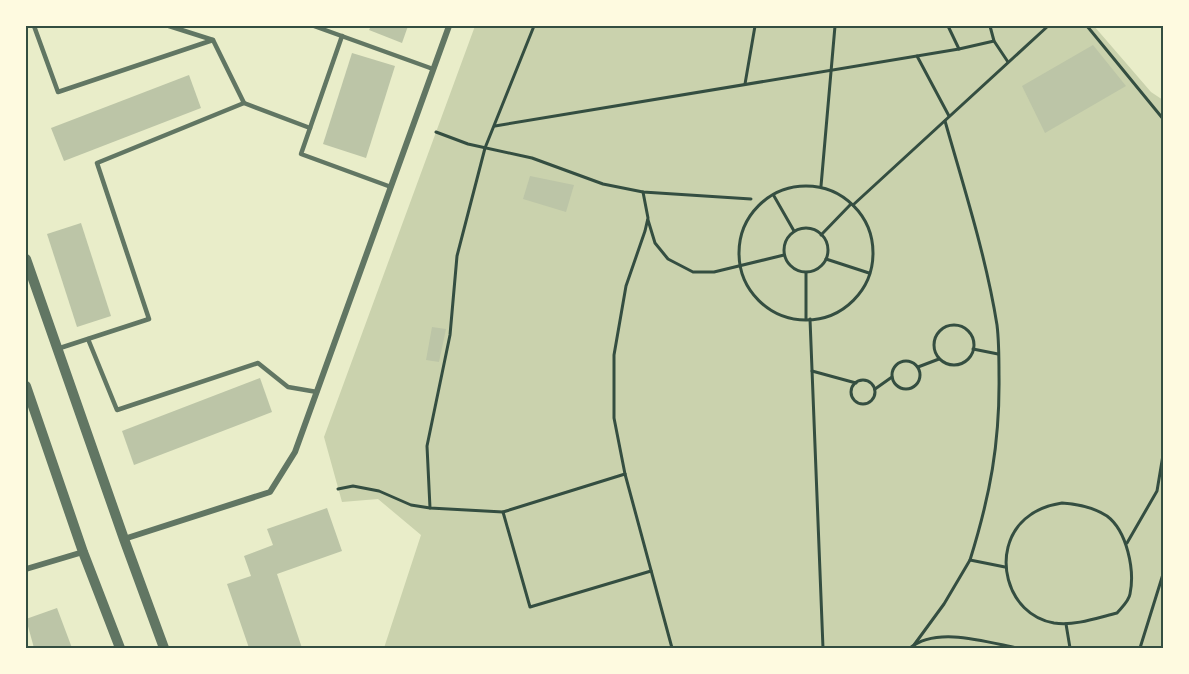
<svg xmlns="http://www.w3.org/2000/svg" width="1189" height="674" viewBox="0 0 1189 674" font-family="Lato,sans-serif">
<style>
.green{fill:#cad2ad}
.building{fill:#bcc5a7}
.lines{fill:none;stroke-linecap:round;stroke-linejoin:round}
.path{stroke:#344e41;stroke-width:3}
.service{stroke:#617663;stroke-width:4.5}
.minor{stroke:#617663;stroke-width:6}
.tertiary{stroke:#617663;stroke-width:10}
.neatline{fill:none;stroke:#344e41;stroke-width:2}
</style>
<rect width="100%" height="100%" fill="#e9edc9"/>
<path class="green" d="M 475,26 L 1094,26 L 1151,92 L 1163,100 L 1163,648 L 384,648 L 421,535 L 378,499 L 342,502 L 324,437 Z"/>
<g class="building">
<path d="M 371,26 L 408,26 L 402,43 L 369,30 Z"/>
<path d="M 1093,45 L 1126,86 L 1045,133 L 1022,86 Z"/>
<path d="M 352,53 L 395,66 L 366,158 L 323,144 Z"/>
<path d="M 189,75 L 201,108 L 64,161 L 51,128 Z"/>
<path d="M 530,176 L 574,185 L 566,212 L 523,199 Z"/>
<path d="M 81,223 L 111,316 L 77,327 L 47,234 Z"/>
<path d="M 432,327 L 446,329 L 439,362 L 426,360 Z"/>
<path d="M 260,378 L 272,412 L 134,465 L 122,431 Z"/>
<path d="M 327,508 L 342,551 L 277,574 L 302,648 L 249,648 L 227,584 L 251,576 L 244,556 L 273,545 L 267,529 Z"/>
<path d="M 57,608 L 72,648 L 34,648 L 26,619 Z"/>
</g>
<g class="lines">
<g class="path">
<path d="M 948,26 L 959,49"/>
<path d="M 990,26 L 994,41 L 1008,62"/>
<path d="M 1087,26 L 1164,120"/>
<path d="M 917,56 L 949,116"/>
<path d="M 745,84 L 755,26"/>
<path d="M 945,121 C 964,188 986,256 997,325 C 999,341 999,359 999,375 C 1000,443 990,496 970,560"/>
<path d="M 495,126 L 959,49 L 994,41"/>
<path d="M 436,132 L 468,144 L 532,158 L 603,184 L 643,192 L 751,199"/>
<path d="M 821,186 L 835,26"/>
<circle cx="806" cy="253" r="67"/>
<path d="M 643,192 L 648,218 L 645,231 L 626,286 L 614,355 L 614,418 L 625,474 L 672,648"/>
<path d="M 774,196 L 794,231"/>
<path d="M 853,205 L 1048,26"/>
<path d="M 648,220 L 655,243 L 668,259 L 693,272 L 714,272 L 784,255"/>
<circle cx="806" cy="250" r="22"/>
<path d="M 821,235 L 851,204"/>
<path d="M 826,259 L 869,273"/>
<path d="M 806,319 L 806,273"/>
<path d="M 810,319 L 823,648"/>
<circle cx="954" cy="345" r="20"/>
<path d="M 973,349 L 998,354"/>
<circle cx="906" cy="375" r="14"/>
<path d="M 918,367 L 939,359"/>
<path d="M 812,371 L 856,383"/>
<circle cx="863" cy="392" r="12"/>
<path d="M 875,389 L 892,377"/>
<path d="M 338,489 L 353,486 L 379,491 L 411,505 L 430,508 L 503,512 L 625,474"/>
<path d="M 1062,503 C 1078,504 1093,507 1107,516 C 1127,531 1135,570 1130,594 C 1129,601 1122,607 1117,613 C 1097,618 1075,626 1054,623 C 1006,615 990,550 1025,519 C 1036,509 1049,505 1062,503 Z"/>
<path d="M 430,508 L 427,446 L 450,335 L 457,256 L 485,148 L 534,26"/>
<path d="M 503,512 L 530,607 L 651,571"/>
<path d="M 1127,543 L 1157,491 L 1164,449"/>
<path d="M 1066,624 L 1070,648"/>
<path d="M 914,645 L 944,604 L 970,560 L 1005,567"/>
<path d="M 910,648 C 936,626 987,642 1017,648"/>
<path d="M 1140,648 L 1164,571"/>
</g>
<g class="service">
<path d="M 34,26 L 58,92 L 213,40"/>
<path d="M 169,26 L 213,40 L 244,103 L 310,128"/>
<path d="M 314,26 L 433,69"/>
<path d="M 342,36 L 301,154 L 391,187"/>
<path d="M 88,339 L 117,410 L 258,363 L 288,387 L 317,392"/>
<path d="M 57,349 L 149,319 L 97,163 L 244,103"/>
</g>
<g class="minor">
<path d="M 124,539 L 270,492 L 295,452 L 449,26"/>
<path d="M 26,569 L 83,552"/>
</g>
<g class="tertiary">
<path d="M 26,259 L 124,539 L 164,648"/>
<path d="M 26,386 L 83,552 L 120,648"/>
</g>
</g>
<rect width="1189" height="674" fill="none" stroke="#fefae0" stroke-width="54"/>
<rect x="27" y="27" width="1135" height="620" class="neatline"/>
</svg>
